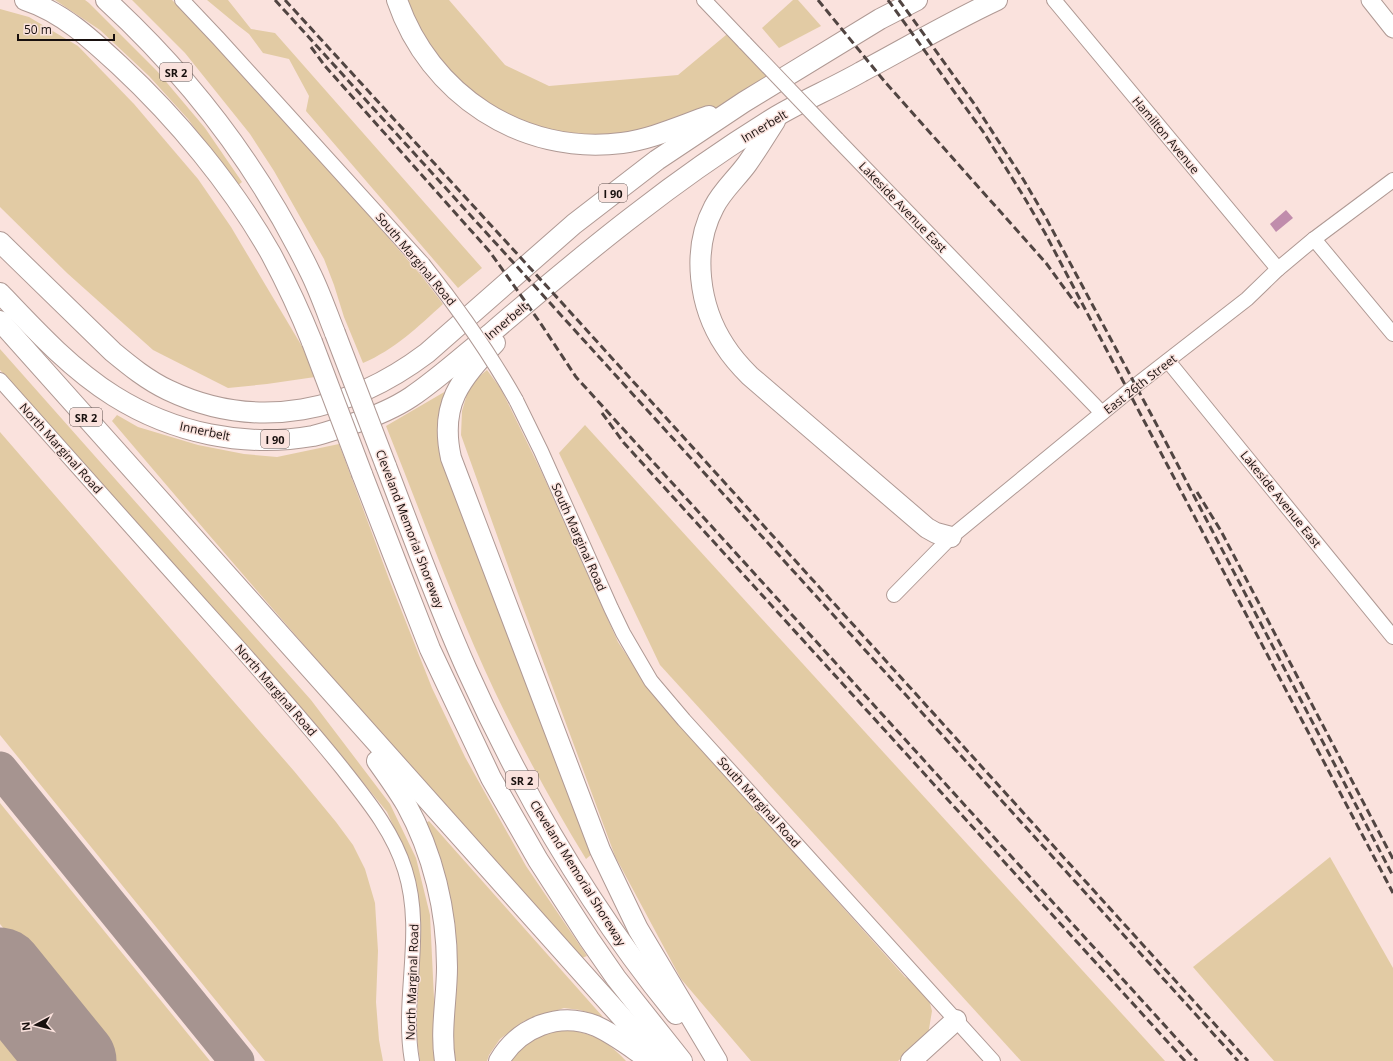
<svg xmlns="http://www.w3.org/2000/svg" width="1393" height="1061" viewBox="0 0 1393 1061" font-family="'Open Sans',sans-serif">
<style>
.green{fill:#e2cba4}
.water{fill:#c08cac}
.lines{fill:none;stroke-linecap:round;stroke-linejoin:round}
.taxiway{stroke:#a69490;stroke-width:35}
.runway{stroke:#a69490;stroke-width:87}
.minor-casing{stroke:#af9994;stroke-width:16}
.major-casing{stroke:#af9994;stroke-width:19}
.highway-casing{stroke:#af9994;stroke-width:22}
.minor{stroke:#fff;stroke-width:14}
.major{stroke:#fff;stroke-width:17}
.highway{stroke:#fff;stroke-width:20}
.rail{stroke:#514542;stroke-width:3;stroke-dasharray:8 4;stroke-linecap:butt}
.minor-bridge-casing{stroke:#af9994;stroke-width:16;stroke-linecap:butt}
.highway-bridge-casing{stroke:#af9994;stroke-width:22;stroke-linecap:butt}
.minor-bridge{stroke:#fff;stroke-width:14}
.highway-bridge{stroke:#fff;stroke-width:20}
.labels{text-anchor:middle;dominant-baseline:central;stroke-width:3;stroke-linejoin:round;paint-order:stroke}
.shield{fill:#fae2dd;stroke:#5c4f4c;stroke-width:1}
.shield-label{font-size:11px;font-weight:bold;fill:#18100e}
.street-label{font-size:12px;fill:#18100e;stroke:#fae2dd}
</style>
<rect width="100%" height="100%" fill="#fae2dd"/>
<g class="green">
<path d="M 55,0 L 85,0 L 89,3 L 157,71 L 205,128 L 242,182 L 237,186 L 188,119 L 149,76 L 100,30 Z"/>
<path d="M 132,0 L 172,0 L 187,14 L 358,203 L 420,274 L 443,304 C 419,326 394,350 363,363 L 344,317 L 334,285 L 324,259 L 274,171 L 250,134 L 185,53 Z"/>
<path d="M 207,0 L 228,0 L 251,29 L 275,33 L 482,268 L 458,288 L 306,111 L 309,96 L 289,59 L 263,53 L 249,34 L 236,24 Z"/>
<path d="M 397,0 L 449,0 L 505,65 L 549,86 L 678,75 L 732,30 L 777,77 L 744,102 L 658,135 L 582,144 L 465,99 Z"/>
<path d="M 793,0 L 798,0 L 821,26 L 779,48 L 762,28 Z"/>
<path d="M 0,9 L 29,17 L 78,46 L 134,104 L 198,179 L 231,227 L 303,348 L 315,377 L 267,384 L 228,388 L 153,350 L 67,273 L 0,207 Z"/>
<path d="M 0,349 L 311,700 L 390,804 L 416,858 L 430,915 L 437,1061 L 420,1061 L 416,1032 L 421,933 L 408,858 L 387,812 L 333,745 L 0,370 Z"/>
<path d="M 487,370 L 501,389 L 542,473 L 618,642 L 641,677 L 721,771 L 905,977 L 917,984 L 928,996 L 932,1011 L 928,1035 L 898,1061 L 751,1061 L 681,979 L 615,856 L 517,591 L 461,435 L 462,411 L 470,384 Z"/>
<path d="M 446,391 C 437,414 437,432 440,456 L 592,854 L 586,859 C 553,805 522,748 495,692 C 454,605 422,515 386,426 Z"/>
<path d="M 117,415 L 138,427 L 198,445 L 244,454 L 277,457 L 339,444 L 389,579 L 432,688 L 465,757 L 526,866 L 587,956 L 579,959 C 422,781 265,602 112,421 Z"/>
<path d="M 585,425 L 1165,1061 L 1021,1061 L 660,665 L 559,453 Z"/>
<path d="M 0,432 L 294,771 L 336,822 L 353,845 L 365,869 L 375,903 L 378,951 L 376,1002 L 379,1040 L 383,1061 L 265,1061 L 0,735 Z"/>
<path d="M 0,803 L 210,1061 L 111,1061 L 0,924 Z"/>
<path d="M 429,821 L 603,1017 L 580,1010 L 564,1008 L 524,1021 L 500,1039 L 489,1055 L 487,1061 L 454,1061 L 424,824 Z"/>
<path d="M 1330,857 L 1393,968 L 1393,1061 L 1274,1061 L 1193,967 Z"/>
<path d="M 0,1015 L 37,1061 L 0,1061 Z"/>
<path d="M 567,1029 C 596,1036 605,1039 626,1061 L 509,1061 L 527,1042 L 542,1035 Z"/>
</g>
<path class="water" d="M 1286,210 L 1293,218 L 1276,232 L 1270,224 Z"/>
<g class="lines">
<path class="taxiway" d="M 0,769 L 237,1061"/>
<path class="runway" d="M 0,971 L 73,1061"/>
<g class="minor-casing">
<g id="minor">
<path d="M 182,0 L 218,38 L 423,264"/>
<path d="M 704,0 L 745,43"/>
<path d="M 1054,0 L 1278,269"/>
<path d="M 837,139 L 1102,413"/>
<path d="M 1314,239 L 1393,334"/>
<path d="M 1168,361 L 1393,637"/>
<path d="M 0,380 C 81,471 161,561 242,651 C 276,690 310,728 342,768 C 367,800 393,831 405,870 C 425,933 401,998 412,1061"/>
<path d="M 516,400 L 541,451 L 611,608 L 623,633 L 651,681 L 684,720 L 993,1061"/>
<path d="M 894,595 L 951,537 L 1135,386 L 1247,299 L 1278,269 L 1314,239 L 1393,180"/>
</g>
</g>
<g class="major-casing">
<path id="major" d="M 1370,0 L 1393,29"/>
</g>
<g class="highway-casing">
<g id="highway">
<path d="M 25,0 C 62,12 91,39 119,65 C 177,119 232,185 271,254 C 286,282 300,312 312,342"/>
<path d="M 106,0 C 190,77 260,169 310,272 C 320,292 327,313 335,333"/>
<path d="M 397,0 C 429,94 522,156 622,143 C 652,139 680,126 709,116"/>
<path d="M 775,121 C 766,135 757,150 747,164 C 736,179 722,191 714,207 C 691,250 699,307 725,346 C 732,357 741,367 750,376 L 927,528 L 936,533 L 951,537"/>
<path d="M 0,242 L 113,352 C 130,366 147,380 168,390 C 258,433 350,411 427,353 L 574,224 L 657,160 L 744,102 L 880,19 L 917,0"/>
<path d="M 0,293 C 35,330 71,369 114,396 C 173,433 244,448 313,436 C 326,433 339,428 352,424 C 373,417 393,409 411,397 C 439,378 464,355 490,334 C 538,293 586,252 636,214 C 681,179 728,146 777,116 C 804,100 833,88 861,72 C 906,48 950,22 997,0"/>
<path d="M 0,321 L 661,1061"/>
<path d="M 495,343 C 460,380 439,404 451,458 L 600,850 L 638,929 L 717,1061"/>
<path d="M 386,466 C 412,534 437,603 467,670 C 522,792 591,910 676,1014"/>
<path d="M 362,474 L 396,562 L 430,649 L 491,778 L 538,860 L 589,939 L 616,978 L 682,1061"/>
<path d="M 377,761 C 387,775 397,789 406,804 C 433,853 447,911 447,967 C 447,998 440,1030 445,1061"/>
<path d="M 499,1061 C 519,1027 559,1011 596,1026 C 616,1035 633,1049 651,1061"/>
<path d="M 911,1061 L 956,1020"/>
</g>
</g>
<use href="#minor" class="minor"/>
<use href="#major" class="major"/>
<use href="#highway" class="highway"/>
<g class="rail">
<path d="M 275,0 L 1238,1061"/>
<path d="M 285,0 L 563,304 L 1248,1061"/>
<path d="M 818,0 L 885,82 L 1046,263 L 1081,311"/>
<path d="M 888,0 L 984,133 L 1024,197 L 1045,233 L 1393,893"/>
<path d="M 899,0 L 975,105 L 1023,179 L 1046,218 L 1160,431 L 1393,876"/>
<path d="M 311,47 L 325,66 L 490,252 L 539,321 L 576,377 L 1197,1061"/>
<path d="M 602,413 L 624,443 L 1185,1061"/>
<path d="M 1197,492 L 1221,531 L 1393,859"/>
</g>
<g class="minor-bridge-casing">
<g id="minor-bridge">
<path d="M 745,43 L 837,139"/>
<path d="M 423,264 C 458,308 489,352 516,400"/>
</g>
</g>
<g class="highway-bridge-casing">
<g id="highway-bridge">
<path d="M 335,333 L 386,466"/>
<path d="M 312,342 L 362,474"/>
</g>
</g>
<use href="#minor-bridge" class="minor-bridge"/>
<use href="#highway-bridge" class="highway-bridge"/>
</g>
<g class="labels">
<g class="shield">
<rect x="160" y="63" width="32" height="18" rx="3"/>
<rect x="599" y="184" width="28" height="18" rx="3"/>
<rect x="70" y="408" width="32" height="18" rx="3"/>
<rect x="261" y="430" width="28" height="18" rx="3"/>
<rect x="506" y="771" width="32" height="18" rx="3"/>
</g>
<g class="shield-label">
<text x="176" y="72">SR 2</text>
<text x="613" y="193">I 90</text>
<text x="86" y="417">SR 2</text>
<text x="275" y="439">I 90</text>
<text x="522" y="780">SR 2</text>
</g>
<g class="street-label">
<text transform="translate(764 126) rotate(-31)">Innerbelt</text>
<text transform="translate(1166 135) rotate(50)">Hamilton Avenue</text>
<text transform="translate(903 207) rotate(46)">Lakeside Avenue East</text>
<text transform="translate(416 259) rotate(50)">South Marginal Road</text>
<text transform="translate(506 321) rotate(-40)">Innerbelt</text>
<text transform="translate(1140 384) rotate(-38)">East 26th Street</text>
<text transform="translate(205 431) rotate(12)">Innerbelt</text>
<text transform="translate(61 448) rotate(48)">North Marginal Road</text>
<text transform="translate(1281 499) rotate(51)">Lakeside Avenue East</text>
<text transform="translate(410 529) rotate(69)">Cleveland Memorial Shoreway</text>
<text transform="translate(579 537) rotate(66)">South Marginal Road</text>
<text transform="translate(276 690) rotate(49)">North Marginal Road</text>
<text transform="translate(759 802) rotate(48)">South Marginal Road</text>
<text transform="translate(578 873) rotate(58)">Cleveland Memorial Shoreway</text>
<text transform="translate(412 982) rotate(-88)">North Marginal Road</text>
</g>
</g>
<g transform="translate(36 1025) rotate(263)" stroke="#fae2dd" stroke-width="3" paint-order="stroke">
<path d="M0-3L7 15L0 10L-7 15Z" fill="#18100e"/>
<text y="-6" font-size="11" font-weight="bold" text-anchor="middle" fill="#18100e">N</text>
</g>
<path d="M18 34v6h96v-6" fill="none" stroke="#18100e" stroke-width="2"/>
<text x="24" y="34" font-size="12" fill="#18100e" stroke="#fae2dd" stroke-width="3" paint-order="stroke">50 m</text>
</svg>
